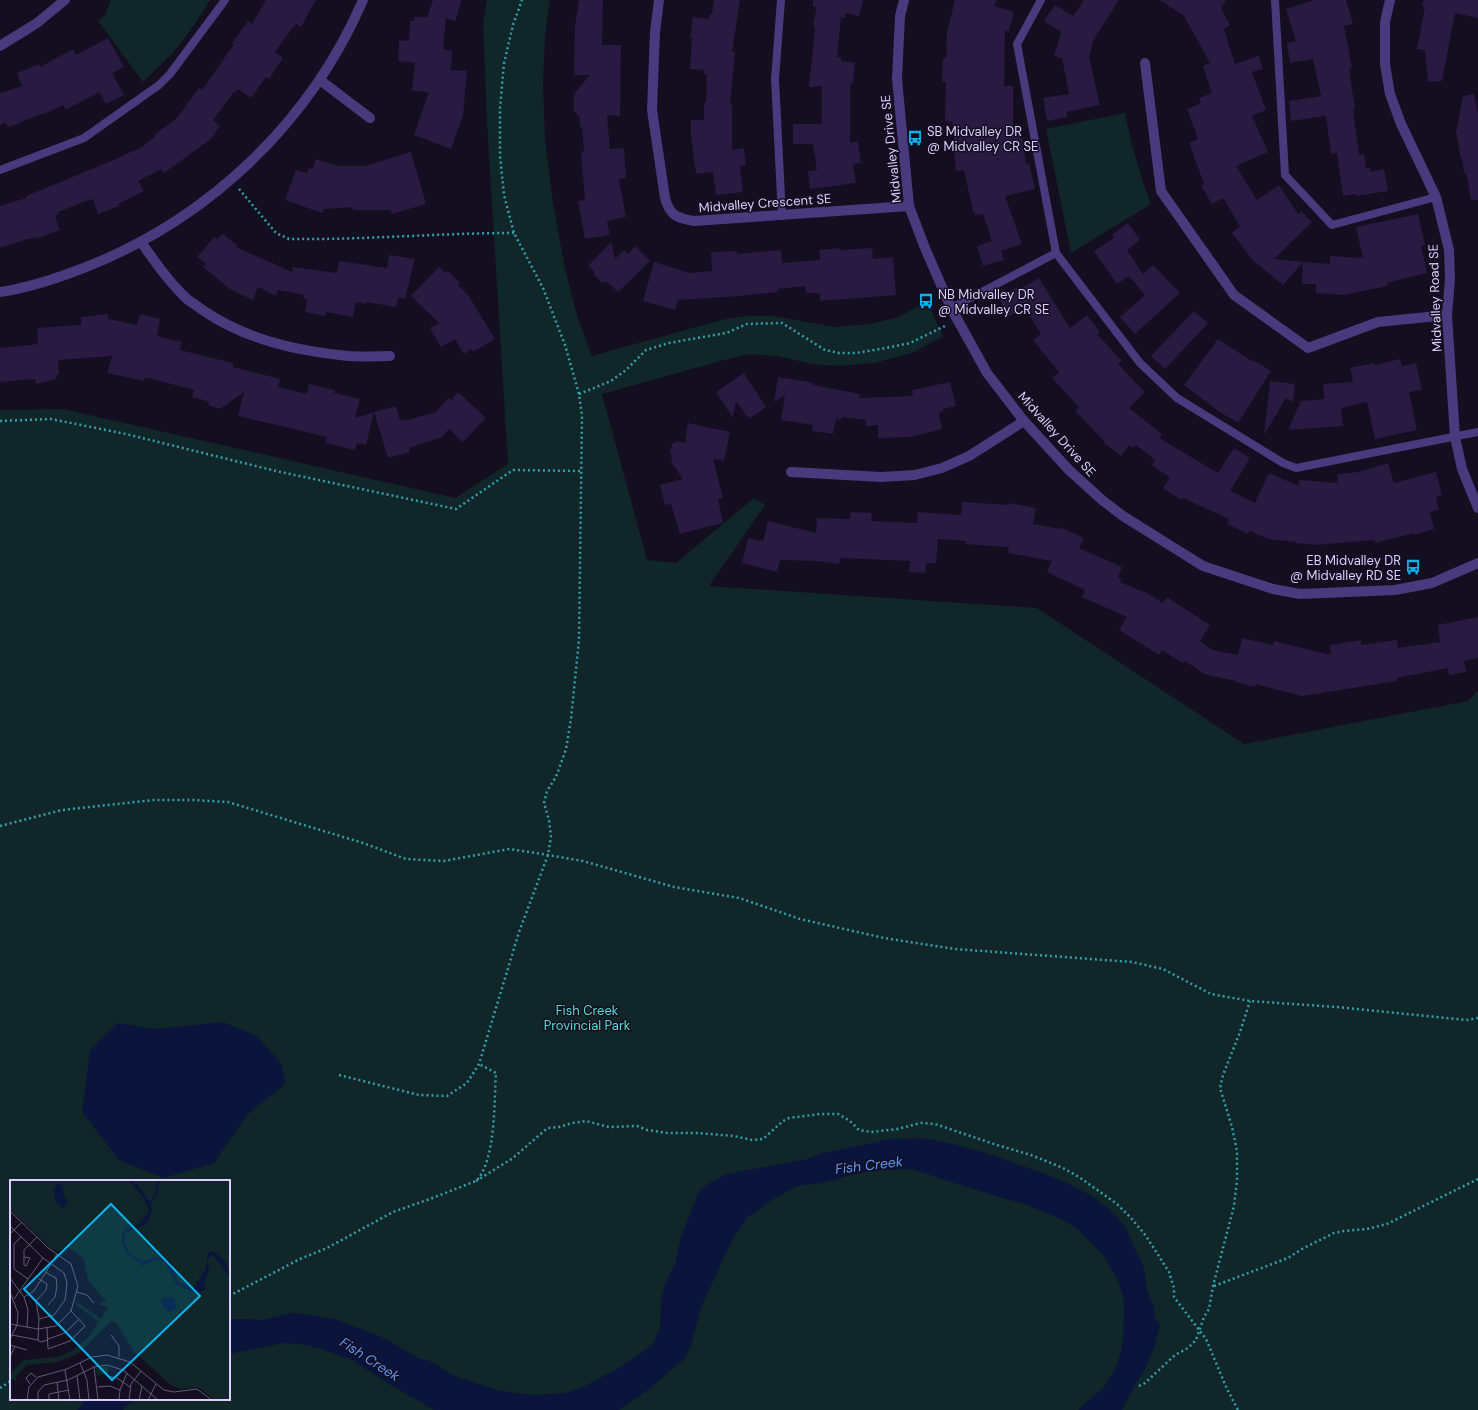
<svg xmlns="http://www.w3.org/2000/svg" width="1478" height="1410" viewBox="0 0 1478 1410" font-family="'DM Sans',sans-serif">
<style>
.green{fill:#112629;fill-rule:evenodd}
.water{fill:#0b153b}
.building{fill:#281a40}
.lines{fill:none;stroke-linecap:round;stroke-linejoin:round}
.path{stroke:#32a1ad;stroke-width:2.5;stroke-dasharray:2 3;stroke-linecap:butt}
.service{stroke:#473a7d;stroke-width:8}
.minor{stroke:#473a7d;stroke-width:10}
.labels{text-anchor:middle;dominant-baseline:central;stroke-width:3;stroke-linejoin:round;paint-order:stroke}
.poi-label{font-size:13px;fill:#dbcefd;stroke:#130e20;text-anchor:start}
.street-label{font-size:13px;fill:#dbcefd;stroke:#130e20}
.park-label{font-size:13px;fill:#5ddace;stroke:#130e20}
.water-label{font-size:14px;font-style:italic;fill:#609af9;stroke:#130e20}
.inset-river{fill:none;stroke:#0b153b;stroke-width:2}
.inset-road{fill:none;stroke:#635b78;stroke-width:1}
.view{fill:#09b4ee;fill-opacity:0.15;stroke:#09b4ee;stroke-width:2}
.inset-edge{fill:none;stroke:#dbcefd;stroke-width:2}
</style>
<rect width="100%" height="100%" fill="#130e20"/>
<g class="green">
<path d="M 111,0 L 210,0 L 195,24 L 173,53 L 143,82 L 98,21 L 105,15 Z"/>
<path d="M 487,0 L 550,0 L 545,36 L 543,84 L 545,140 L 553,203 L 565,269 L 578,319 L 592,356 L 721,320 L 746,316 L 774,316 L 835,327 L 870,324 L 899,317 L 927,301 L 943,336 L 912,353 L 874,363 L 840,366 L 812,364 L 777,356 L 749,354 L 728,359 L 602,394 L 647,560 L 676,563 L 754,498 L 765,505 L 709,586 L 1037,608 L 1244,744 L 1468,701 L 1478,691 L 1478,1410 L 0,1410 L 0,410 L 63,409 L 455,498 L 508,464 L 487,122 L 483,23 ZM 11,1181 L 229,1181 L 229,1399 L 11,1399 Z"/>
<path d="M 1125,113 C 1131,145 1140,174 1151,204 L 1071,253 L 1046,129 Z"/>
</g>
<g class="water">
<path d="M 223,1022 L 257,1036 L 281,1063 L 286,1083 L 247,1115 L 214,1163 L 164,1178 L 119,1160 L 82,1112 L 90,1050 L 118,1023 L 154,1029 Z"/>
<path d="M 923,1138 C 956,1143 986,1153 1017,1164 C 1054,1177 1097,1191 1122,1223 C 1128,1230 1131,1238 1134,1247 C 1136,1251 1138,1254 1140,1258 C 1145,1266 1146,1281 1147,1290 C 1149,1300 1157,1306 1154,1316 L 1160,1325 L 1154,1349 L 1150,1356 L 1145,1370 L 1135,1385 L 1122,1410 L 1078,1410 L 1104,1387 L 1110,1378 L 1118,1363 L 1123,1341 L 1124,1303 L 1122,1293 L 1118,1281 L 1105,1258 L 1084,1235 L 1076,1228 L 1061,1219 L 1024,1204 L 985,1193 L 912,1169 L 870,1171 L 855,1174 L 823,1183 L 797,1186 L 775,1198 L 748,1217 L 735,1235 L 723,1259 L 701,1308 L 690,1349 L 682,1361 L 644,1393 L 619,1410 L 434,1410 L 389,1384 L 352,1360 L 322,1349 L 300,1344 L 284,1343 L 229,1354 L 229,1320 L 233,1319 L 249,1319 L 262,1320 L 292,1313 L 312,1315 L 335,1319 L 384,1338 L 418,1358 L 430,1361 L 456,1377 L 498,1390 L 516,1393 L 534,1395 L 564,1393 L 585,1386 L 620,1367 L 652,1345 L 660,1328 L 661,1300 L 665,1284 L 675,1264 L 680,1240 L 699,1191 L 709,1183 L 726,1174 L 808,1159 L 819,1154 L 891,1139 Z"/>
<path d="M 87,1399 L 134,1399 L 123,1410 L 77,1410 Z"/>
</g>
<g class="building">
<path d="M 266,0 L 316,0 L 301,27 L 296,24 L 294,28 L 293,27 L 275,52 L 283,58 L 269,79 L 266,77 L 251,98 L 238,89 L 235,92 L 234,92 L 213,120 L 220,126 L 211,139 L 164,173 L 161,169 L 138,181 L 144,191 L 118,204 L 119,206 L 98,214 L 93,199 L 89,200 L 58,212 L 59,214 L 55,216 L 60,230 L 41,237 L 27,239 L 0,248 L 0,206 L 26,198 L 26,196 L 114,160 L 143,146 L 156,136 L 154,135 L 176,119 L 199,88 L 202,90 L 234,44 L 232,43 L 248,21 L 252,24 Z"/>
<path d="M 433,0 L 462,0 L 455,21 L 446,18 L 443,49 L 452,51 L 451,70 L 467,71 L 463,116 L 451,149 L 414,135 L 429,92 L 412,91 L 415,63 L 398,61 L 399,40 L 409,41 L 410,20 L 414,21 L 414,17 L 427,17 Z"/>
<path d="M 579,0 L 603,0 L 602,45 L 621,45 L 620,116 L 607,115 L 610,149 L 624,148 L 626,178 L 619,179 L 626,217 L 607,221 L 610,235 L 585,239 L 578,201 L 585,200 L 581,152 L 584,152 L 582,127 L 580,127 L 580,117 L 574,111 L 574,94 L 590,75 L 574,75 L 575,25 Z"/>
<path d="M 714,0 L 740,0 L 732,52 L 735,52 L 730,105 L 732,105 L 732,150 L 744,148 L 746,165 L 740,166 L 743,192 L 716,195 L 713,172 L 696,174 L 691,136 L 691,120 L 704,120 L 704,103 L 706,103 L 707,74 L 704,74 L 704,70 L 690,69 L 692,38 L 690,38 L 693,17 L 709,19 L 710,14 L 712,14 Z"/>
<path d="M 813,0 L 863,0 L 859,16 L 845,13 L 845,18 L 841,17 L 837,57 L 841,57 L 841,61 L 855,63 L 853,84 L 850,83 L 850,143 L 858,141 L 861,163 L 853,164 L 856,183 L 810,189 L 808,171 L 817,170 L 813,144 L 793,144 L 793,124 L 822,124 L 822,86 L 809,87 L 815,28 L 813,24 L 817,7 L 813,7 Z"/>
<path d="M 955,0 L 997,0 L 994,6 L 1014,12 L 1009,31 L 1005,30 L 1004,86 L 1013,86 L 1013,126 L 1020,125 L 1026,164 L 1029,163 L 1035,189 L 1005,196 L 1022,244 L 1001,251 L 1004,260 L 983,266 L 977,246 L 992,241 L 983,214 L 975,215 L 975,212 L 973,212 L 964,170 L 956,171 L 954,152 L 956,152 L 952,122 L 945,121 L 946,82 L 943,82 L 942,80 L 943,58 L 946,58 L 947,32 Z"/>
<path d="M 1084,0 L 1119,0 L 1094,39 L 1089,57 L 1100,105 L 1067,112 L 1067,117 L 1047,121 L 1043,98 L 1069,94 L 1062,58 L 1054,56 L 1061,32 L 1044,21 L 1055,5 L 1073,16 Z"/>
<path d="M 1160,0 L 1226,0 L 1221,8 L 1230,25 L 1224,29 L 1235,64 L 1259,56 L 1263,69 L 1252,72 L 1266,110 L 1252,116 L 1268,152 L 1236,166 L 1257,200 L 1279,185 L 1298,214 L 1301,211 L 1312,222 L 1274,259 L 1303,262 L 1283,285 L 1249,257 L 1251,258 L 1232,233 L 1240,226 L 1223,198 L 1212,204 L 1201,186 L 1204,184 L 1189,143 L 1198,139 L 1187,109 L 1201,103 L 1199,98 L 1212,93 L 1203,66 L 1210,63 L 1184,16 Z"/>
<path d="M 1314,0 L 1346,0 L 1353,24 L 1344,26 L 1352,68 L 1349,69 L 1355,109 L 1353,109 L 1359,155 L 1364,154 L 1366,168 L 1370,168 L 1370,172 L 1384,169 L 1388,191 L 1356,196 L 1356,194 L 1343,196 L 1337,153 L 1331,154 L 1326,116 L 1291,121 L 1289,101 L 1321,96 L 1313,59 L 1290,63 L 1287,43 L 1296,41 L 1286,9 Z"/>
<path d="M 1423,0 L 1478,0 L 1478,18 L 1455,13 L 1442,81 L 1428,82 L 1425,50 L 1417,49 L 1425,7 L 1422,6 Z"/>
<path d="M 108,38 L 124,67 L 112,73 L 124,95 L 106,104 L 99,92 L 66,110 L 63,105 L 51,111 L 20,122 L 21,123 L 7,127 L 6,123 L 0,125 L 0,93 L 22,86 L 17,73 L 39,64 L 40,67 L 73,49 L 76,55 Z"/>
<path d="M 1474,94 L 1478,114 L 1478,200 L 1471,200 L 1466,173 L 1464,173 L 1462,158 L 1461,159 L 1456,132 L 1463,96 Z"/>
<path d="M 411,152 L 426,204 L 392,214 L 390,210 L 353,210 L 353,207 L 324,209 L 322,213 L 285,200 L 296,170 L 307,173 L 309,168 L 313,169 L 316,159 L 338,166 L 364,166 Z"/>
<path d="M 1418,214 L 1425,245 L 1421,246 L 1427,273 L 1387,283 L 1387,286 L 1344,295 L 1316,293 L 1316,284 L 1302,284 L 1303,262 L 1330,264 L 1330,256 L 1363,258 L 1356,227 Z"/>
<path d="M 1128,223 L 1140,240 L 1127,250 L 1143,274 L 1153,265 L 1180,293 L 1135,334 L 1120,317 L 1145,295 L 1129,276 L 1117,284 L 1094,251 L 1114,238 L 1112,235 Z"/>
<path d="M 223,234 L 237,245 L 236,247 L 292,272 L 293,267 L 337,273 L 339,261 L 387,268 L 389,255 L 415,259 L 405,299 L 398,297 L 396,307 L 366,302 L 366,304 L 356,302 L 353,317 L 326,312 L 325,316 L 305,312 L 307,299 L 303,299 L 304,295 L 278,290 L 276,296 L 258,287 L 253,300 L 230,289 L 203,267 L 206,264 L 197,257 L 214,237 L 217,239 Z"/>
<path d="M 611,242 L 615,259 L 624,250 L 628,254 L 635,246 L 650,261 L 618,292 L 607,282 L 601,282 L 594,275 L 594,271 L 588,266 Z"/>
<path d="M 840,248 L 840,250 L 872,248 L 873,259 L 893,257 L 896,295 L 820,301 L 820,293 L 806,293 L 805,286 L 778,289 L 778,292 L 739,296 L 678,300 L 675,310 L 643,301 L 654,262 L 690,273 L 712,271 L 711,252 L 737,251 L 737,254 L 781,250 L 782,263 L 820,260 L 819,250 Z"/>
<path d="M 439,267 L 446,273 L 448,271 L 460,283 L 458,285 L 468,295 L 495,339 L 473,352 L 472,349 L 464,354 L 455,339 L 441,347 L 430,328 L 439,323 L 411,296 Z"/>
<path d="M 1039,278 L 1070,328 L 1087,315 L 1100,332 L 1097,334 L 1122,361 L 1118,364 L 1145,392 L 1129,408 L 1162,434 L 1159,438 L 1218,473 L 1234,448 L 1250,458 L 1230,491 L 1255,503 L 1269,473 L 1299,486 L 1299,480 L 1338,483 L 1337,474 L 1358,472 L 1388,463 L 1394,483 L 1436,472 L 1442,495 L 1436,497 L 1439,510 L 1430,512 L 1434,529 L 1414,535 L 1413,533 L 1375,543 L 1374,540 L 1317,545 L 1296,543 L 1296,542 L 1268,539 L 1250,531 L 1248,534 L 1227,524 L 1229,519 L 1183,498 L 1181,500 L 1163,488 L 1170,477 L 1152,466 L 1155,460 L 1136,445 L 1133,448 L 1129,445 L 1121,456 L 1104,443 L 1105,442 L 1075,411 L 1079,407 L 1052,378 L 1059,372 L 1033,340 L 1041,334 L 1024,307 L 1010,316 L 999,299 L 1017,287 L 1019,290 Z"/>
<path d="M 1194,311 L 1208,323 L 1165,369 L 1151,356 Z"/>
<path d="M 108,314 L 108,319 L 137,325 L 140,314 L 160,319 L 157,336 L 182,342 L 180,350 L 233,363 L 233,367 L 280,379 L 278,387 L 307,394 L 309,384 L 335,390 L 334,393 L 360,399 L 355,418 L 374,412 L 366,445 L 357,443 L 355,450 L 325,443 L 327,437 L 238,416 L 244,392 L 220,409 L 210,406 L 207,401 L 192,397 L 194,390 L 145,377 L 144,381 L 107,373 L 112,356 L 58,360 L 59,375 L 56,375 L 57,379 L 36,384 L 35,379 L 0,382 L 0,348 L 38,344 L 37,328 L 81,325 L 81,317 Z"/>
<path d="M 1218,339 L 1253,362 L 1253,360 L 1271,371 L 1238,423 L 1220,412 L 1184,385 Z"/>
<path d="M 1400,359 L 1402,366 L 1416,363 L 1422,390 L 1409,392 L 1417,430 L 1375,439 L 1367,402 L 1341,408 L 1343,426 L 1288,430 L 1301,401 L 1324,399 L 1323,384 L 1353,382 L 1350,368 L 1373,363 L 1374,365 Z"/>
<path d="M 744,373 L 766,407 L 749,419 L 736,401 L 733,418 L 716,392 Z"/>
<path d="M 778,377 L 805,381 L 814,383 L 813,385 L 860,394 L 859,398 L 913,396 L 912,390 L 950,382 L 956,406 L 943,409 L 943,411 L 939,413 L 942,429 L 910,437 L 878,438 L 878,425 L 866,426 L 866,420 L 842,417 L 841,420 L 836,419 L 833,434 L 812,431 L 813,425 L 781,420 L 785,395 L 774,402 Z"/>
<path d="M 1270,381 L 1295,384 L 1293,402 L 1286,398 L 1264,435 Z"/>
<path d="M 458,392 L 486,418 L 463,442 L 449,429 L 442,437 L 409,448 L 410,452 L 388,458 L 374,412 L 396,406 L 400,420 L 405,419 L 405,421 L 436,412 L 448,398 L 451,400 Z"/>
<path d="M 688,423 L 730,432 L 724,461 L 713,459 L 723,498 L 718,499 L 723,523 L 680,534 L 671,504 L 665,505 L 660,485 L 683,479 L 671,462 L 672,456 L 670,452 L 672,444 L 677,441 L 685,443 Z"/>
<path d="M 962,502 L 1009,505 L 1009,503 L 1036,508 L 1033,524 L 1060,529 L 1060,527 L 1084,538 L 1079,548 L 1122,567 L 1118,577 L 1121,579 L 1120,582 L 1143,592 L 1144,591 L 1163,603 L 1167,597 L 1210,625 L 1200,641 L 1213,650 L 1238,655 L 1242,638 L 1273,645 L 1274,641 L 1331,655 L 1330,645 L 1361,640 L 1361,645 L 1397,640 L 1398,648 L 1440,642 L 1438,625 L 1478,617 L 1478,658 L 1464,661 L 1466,672 L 1449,675 L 1448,668 L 1397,678 L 1397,681 L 1302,696 L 1256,684 L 1255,687 L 1236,682 L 1236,681 L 1204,674 L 1185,661 L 1184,664 L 1162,650 L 1159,655 L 1119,630 L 1127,617 L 1082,597 L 1085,590 L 1047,572 L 1052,561 L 1008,553 L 1009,547 L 965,544 L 966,541 L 938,539 L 936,563 L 926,563 L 925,573 L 909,572 L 910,561 L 840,558 L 839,564 L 817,561 L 780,560 L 777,572 L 742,563 L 748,538 L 763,541 L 768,521 L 816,533 L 817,518 L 850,519 L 851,512 L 872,513 L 871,521 L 917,523 L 918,512 L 961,515 Z"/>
</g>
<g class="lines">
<g class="path">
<path d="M 239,189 L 276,233 L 289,239 C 364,240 439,233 514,233"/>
<path d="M 579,394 L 611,381 L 626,370 L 646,350 L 669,343 L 726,333 L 747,324 L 782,323 L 825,350 L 839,353 L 856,353 L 886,348 L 910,343 L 947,325"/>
<path d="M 0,421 L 51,419 L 126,434 L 276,471 L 456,509 L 513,470 L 581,471"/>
<path d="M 0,826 L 62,810 L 154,800 L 193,800 L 228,802 L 363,843 L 406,859 L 444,861 L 509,849 L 548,855 L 583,861 L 674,887 L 739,898 L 800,919 L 884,938 L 955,949 L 1132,962 L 1163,969 L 1211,994 L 1250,1001 L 1336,1007 L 1467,1020 L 1478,1018"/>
<path d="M 339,1075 L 419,1095 L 447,1096 L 467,1083 L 479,1064 L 519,932 L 548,855 L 551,837 L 549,820 L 544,803 L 547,791 L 556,777 L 566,749 L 571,719 L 579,640 L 582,416 L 579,394 L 565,345 L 543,288 L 514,233 L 504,195 L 500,156 L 500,108 L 504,63 L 513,25 L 522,0"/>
<path d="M 476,1181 L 513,1158 L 544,1131 L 548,1128 L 559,1127 L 572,1123 L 586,1121 L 609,1127 L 637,1126 L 647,1130 L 668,1133 L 698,1133 L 734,1136 L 752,1140 L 763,1139 L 783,1121 L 789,1118 L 820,1114 L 838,1114 L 850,1121 L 859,1130 L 871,1132 L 897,1129 L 921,1123 L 935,1124 L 997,1145 L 1031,1155 L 1063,1168 L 1079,1177 L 1117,1204 L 1131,1218 L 1146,1236 L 1169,1272 L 1174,1288 L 1174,1297 L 1206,1339 L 1227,1389 L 1238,1410"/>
<path d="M 1214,1286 L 1288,1258 L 1302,1249 L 1334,1233 L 1344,1231 L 1367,1229 L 1387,1224 L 1478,1179"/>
<path d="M 229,1296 L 300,1259 L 327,1248 L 393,1212 L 430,1199 L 476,1181 C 496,1161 494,1101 496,1073 L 479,1064"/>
<path d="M 1139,1386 L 1145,1383 L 1175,1355 L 1188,1348 L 1196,1340 L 1204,1317 L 1209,1309 L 1213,1286 L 1234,1206 L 1237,1180 L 1237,1151 L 1232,1127 L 1220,1088 L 1223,1075 L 1240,1032 L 1250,1001"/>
<path d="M 0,1388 L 11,1381"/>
<path d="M 68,1401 L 69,1399"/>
</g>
<g class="service">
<path d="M 781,0 L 775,79 L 782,216"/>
<path d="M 1041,0 L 1017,44 L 1056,253 L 1140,363 L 1177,398 L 1283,463 L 1296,468 L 1478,432"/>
<path d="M 1275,0 L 1285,175 L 1332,225 L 1436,197"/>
<path d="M 0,170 L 84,138 L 159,85 L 170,74 L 225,0"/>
<path d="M 951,308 L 1056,253"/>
</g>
<g class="minor">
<path d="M 659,0 L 655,32 L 652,110 L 665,198 C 670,216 677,218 694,221 L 909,206"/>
<path d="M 904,0 L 900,16 L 897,79 L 909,206 L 925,248 L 951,308 L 987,373 L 1024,421 L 1069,470 L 1102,500 L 1123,516 L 1203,566 L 1273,589 L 1300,594 L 1395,590 L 1432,583 L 1478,563"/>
<path d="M 1390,0 L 1385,22 L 1385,64 L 1390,94 L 1401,124 L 1436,197 L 1449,250 L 1450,279 L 1447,315 L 1455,437 L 1462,469 L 1478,508"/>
<path d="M 0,46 L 37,23 L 65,0"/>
<path d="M 1145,63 L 1161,191 L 1234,295 L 1308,348 L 1378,322 L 1447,315"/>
<path d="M 320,80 L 370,118"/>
<path d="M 141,242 C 155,262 169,282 187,299 C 192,303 199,307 204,311 C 247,340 297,351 348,356 C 362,357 376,356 390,356"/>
<path d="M 0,292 C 28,288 55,279 81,269 C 207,221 310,123 363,0"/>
<path d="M 791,472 L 881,477 L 915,475 L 942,468 L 969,456 L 1024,421"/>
</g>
</g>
<defs>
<g id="bus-bare" transform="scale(1.2)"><path d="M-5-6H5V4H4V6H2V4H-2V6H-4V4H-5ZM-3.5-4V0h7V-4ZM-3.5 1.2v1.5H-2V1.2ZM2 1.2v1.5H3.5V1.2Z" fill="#09b4ee" stroke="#130e20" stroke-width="2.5" paint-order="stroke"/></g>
</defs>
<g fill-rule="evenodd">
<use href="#bus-bare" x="915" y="138"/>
<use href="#bus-bare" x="926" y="301"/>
<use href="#bus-bare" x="1413" y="567"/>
</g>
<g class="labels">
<g class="poi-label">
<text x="927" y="131">SB Midvalley DR<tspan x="927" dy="15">@ Midvalley CR SE</tspan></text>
<text x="938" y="294">NB Midvalley DR<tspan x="938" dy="15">@ Midvalley CR SE</tspan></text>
<text x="1401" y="560" text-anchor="end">EB Midvalley DR<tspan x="1401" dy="15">@ Midvalley RD SE</tspan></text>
</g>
<g class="street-label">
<text transform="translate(891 149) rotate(-96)">Midvalley Drive SE</text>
<text transform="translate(765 203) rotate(-4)">Midvalley Crescent SE</text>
<text transform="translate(1435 298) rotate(-92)">Midvalley Road SE</text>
<text transform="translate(1057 434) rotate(48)">Midvalley Drive SE</text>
</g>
<g class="park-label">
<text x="587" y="1010">Fish Creek<tspan x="587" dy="15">Provincial Park</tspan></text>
</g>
<g class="water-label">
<text transform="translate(869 1165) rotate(-7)">Fish Creek</text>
<text transform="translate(370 1359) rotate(33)">Fish Creek</text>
</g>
</g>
<g transform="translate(10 1180)">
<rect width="220" height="220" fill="#130e20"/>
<path d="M 0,0 L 220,0 L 220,220 L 205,220 L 188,207 L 170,209 L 161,205 L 124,172 L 106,142 L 101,141 L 69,173 L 48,182 L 17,185 L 7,195 L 6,202 L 3,199 L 0,200 L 0,194 L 14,180 L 48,177 L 63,170 L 78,158 L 89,142 L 66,125 L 67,122 L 91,139 L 98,127 L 88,124 L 96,121 L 78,100 L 74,79 L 58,67 L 46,72 L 41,69 L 0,29 ZM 99,186 L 98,193 L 87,196 L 86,188 Z" fill="#112629"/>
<path d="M 119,0 L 128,5 L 140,22 L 142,30 L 137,44 L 115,53 L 114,61 L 120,74 L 133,81 L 146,77 L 156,78 L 162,84 L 168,102 L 183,108 L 196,89 L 198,73 L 203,71 L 215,81 L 220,97 L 202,74 L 198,80 L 199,90 L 194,103 L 196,109 L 190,112 L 180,111 L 166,104 L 155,82 L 147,79 L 133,86 L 118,75 L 112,63 L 112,54 L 116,48 L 128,45 L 139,31 L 134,19 ZM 47,4 L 52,5 L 54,16 L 58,23 L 53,28 L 45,21 L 44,8 ZM 162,117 L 165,119 L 166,129 L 159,132 L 152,125 L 151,119 Z" fill="#0b153b"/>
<path class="inset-river" d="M 140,23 L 146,15 L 148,0"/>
<path class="inset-road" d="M 0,31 L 38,68 L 61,84 L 68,106 L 61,131 L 46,146 L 28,149 L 0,144M 0,46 L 33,78 L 54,93 L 57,103 L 55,120 L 44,135 L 29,139M 0,54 L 12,42M 11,57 L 4,64 L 4,89 L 18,99M 14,77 L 20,78 L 16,86 L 14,85 L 14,70 L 27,57M 35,92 L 46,98 L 47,106 L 45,117 L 38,125M 0,98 L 14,117 L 18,130 L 17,147M 29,99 L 37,104 L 36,110 L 26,121 L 29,139 L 28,160 L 30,162 L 38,160M 0,112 L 8,133 L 7,145 L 0,159M 67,112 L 77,115 L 84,123M 14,117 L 24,111 L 47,74M 4,119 L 33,78M 37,148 L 38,169 L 60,161 L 75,146 L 61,131M 2,155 L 28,160M 101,155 L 109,166 L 109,177M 38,159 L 55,153 L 69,139M 0,165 L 17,170M 0,177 L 5,166M 70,183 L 77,200 L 79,220M 84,187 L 88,220M 55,190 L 60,220M 67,196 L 70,220M 97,196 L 107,198 L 120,207M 47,202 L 49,220M 20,204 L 16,198 L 21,193 L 26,197M 88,207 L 100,206 L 110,210 L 109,220M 110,210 L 117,193M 17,220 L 19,207 L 28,197 L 57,189 L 82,177 L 97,175 L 120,182 L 154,210 L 164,212 L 187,209 L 202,220M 28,220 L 28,212 L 34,205 L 58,200 L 84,187 L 97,185 L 113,190 L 148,220M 39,220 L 39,214 L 59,210M 119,220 L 121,204 L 131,191M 129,220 L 132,206M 138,220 L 146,204"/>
<path class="view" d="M 101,24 L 190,116 L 102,200 L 14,109 Z"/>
<rect width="220" height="220" class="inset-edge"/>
</g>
</svg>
